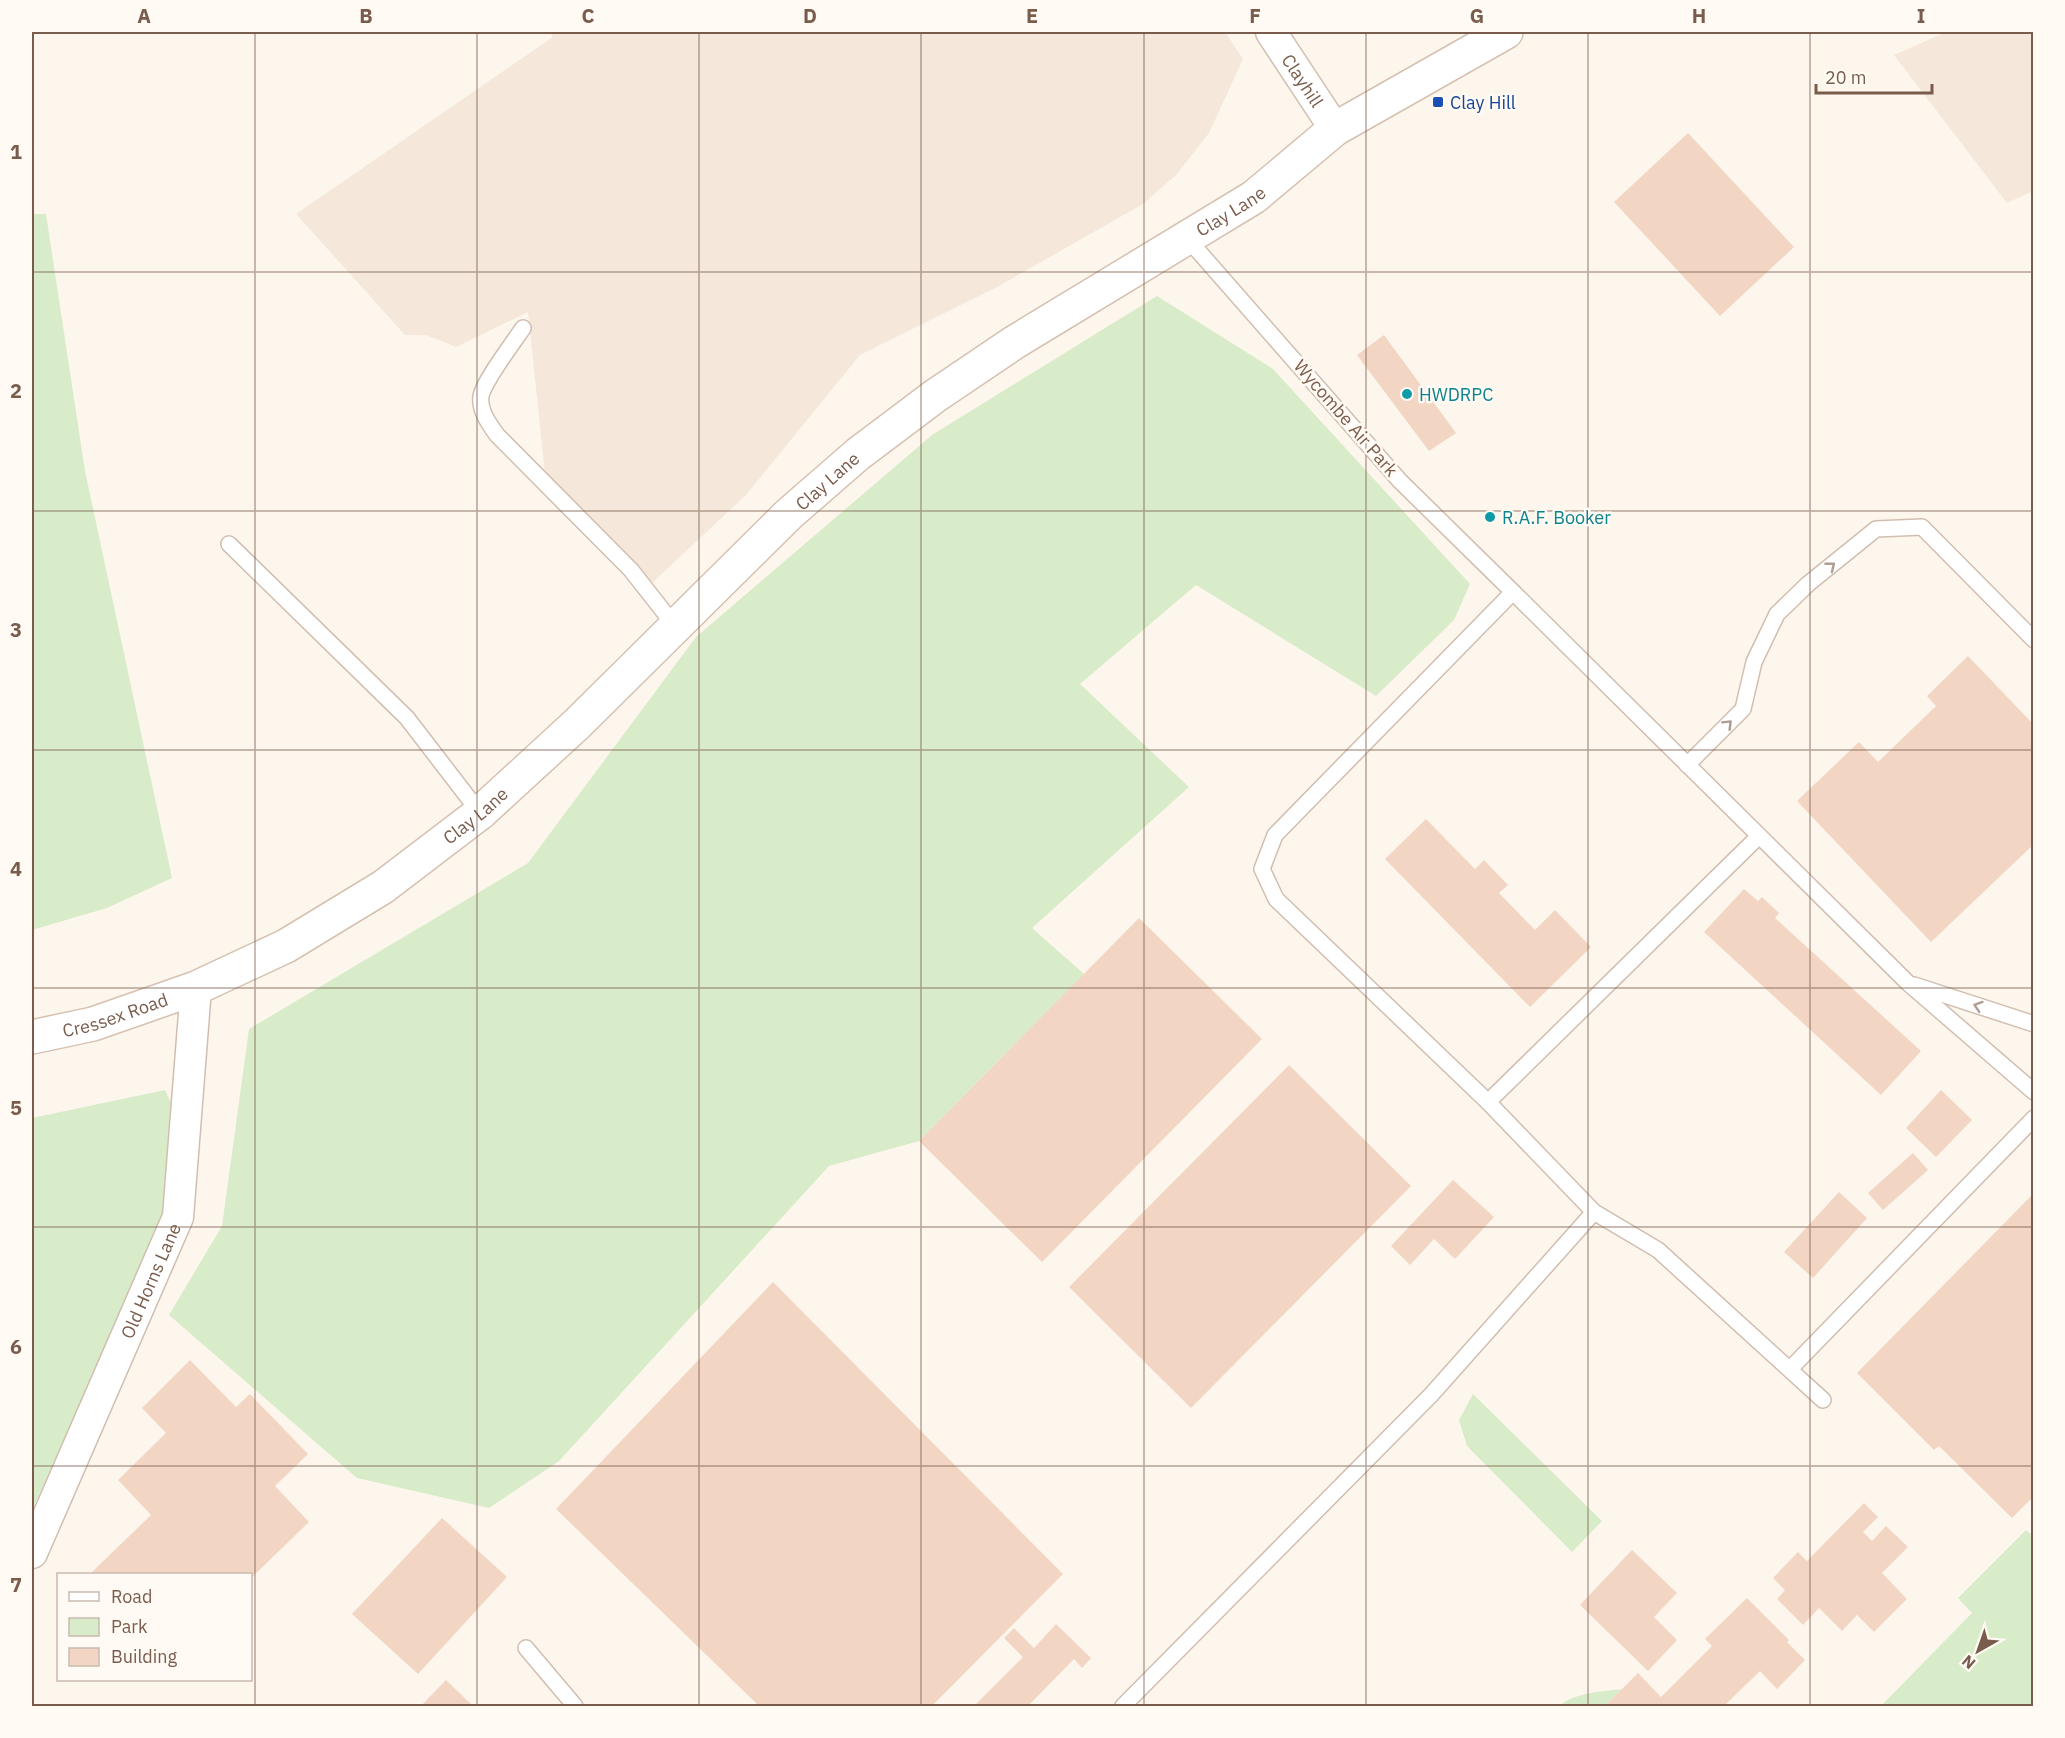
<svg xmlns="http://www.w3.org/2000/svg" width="2065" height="1738" viewBox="0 0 2065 1738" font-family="'IBM Plex Sans',sans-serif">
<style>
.residential{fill:#f5e8da}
.green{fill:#d8ecc9}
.building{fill:#f3d5c3}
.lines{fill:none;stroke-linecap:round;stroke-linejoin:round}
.lane-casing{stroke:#d1beb0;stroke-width:18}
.street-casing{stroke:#d1beb0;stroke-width:33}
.secondary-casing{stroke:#d6c0b0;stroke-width:36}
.lane{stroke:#fff;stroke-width:15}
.street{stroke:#fff;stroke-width:30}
.secondary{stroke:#fff;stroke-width:33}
.oneway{stroke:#af9d94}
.grid{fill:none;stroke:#7a5c4d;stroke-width:1.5;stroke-opacity:0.55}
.transit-dot{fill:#1a4fb4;stroke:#fffaf3;stroke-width:2}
.culture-dot{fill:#0f9aa8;stroke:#fffaf3;stroke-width:2}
.labels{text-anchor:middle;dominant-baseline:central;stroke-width:5;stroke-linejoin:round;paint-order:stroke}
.street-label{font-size:18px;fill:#7a5c4d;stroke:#fffaf3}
.transit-label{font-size:18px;fill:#164399;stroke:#fffaf3;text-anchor:start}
.culture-label{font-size:18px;fill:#0d838f;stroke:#fffaf3;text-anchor:start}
.neatline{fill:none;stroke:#7a5c4d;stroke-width:2}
.grid-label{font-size:20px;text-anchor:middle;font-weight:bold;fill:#7a5c4d}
</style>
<rect width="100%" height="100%" fill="#fdf6ec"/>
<g class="residential">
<path d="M 550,32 L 1225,32 L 1243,59 L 1209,133 L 1176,175 L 1143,204 L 999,286 L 860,355 L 746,495 L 651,584 L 577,525 L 547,493 L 528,312 L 456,347 L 426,335 L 405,335 L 296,214 L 553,37 Z"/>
<path d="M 1946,32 L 2033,32 L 2033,191 L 2007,203 L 1894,55 Z"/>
</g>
<g class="green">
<path d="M 32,214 L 46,214 L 85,471 L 172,878 L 107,908 L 32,930 Z"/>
<path d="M 1157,296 L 1273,369 L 1470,584 L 1454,620 L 1376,696 L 1196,585 L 1080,684 L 1189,787 L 1032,928 L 1084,974 L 919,1141 L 829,1166 L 559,1461 L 489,1508 L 357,1478 L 169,1315 L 222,1226 L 249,1029 L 528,863 L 696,637 L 932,435 Z"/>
<path d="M 165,1090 L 196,1156 L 32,1510 L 32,1118 Z"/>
<path d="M 1473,1394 L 1602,1521 L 1572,1552 L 1467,1446 L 1459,1420 Z"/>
<path d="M 2026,1530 L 2034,1537 L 2033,1706 L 1881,1706 L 1972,1613 L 1958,1598 Z"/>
<path d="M 1622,1689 L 1605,1706 L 1560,1706 C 1572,1693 1605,1691 1622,1689 Z"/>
</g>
<g class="building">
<path d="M 1688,133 L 1794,247 L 1720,316 L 1614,202 Z"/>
<path d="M 1384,335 L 1456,433 L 1429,451 L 1357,355 Z"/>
<path d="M 1968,656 L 2034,725 L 2034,844 L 1931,942 L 1797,801 L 1859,742 L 1878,762 L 1936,706 L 1927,696 Z"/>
<path d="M 1426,819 L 1475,869 L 1484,860 L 1508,885 L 1499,893 L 1535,930 L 1555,910 L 1591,947 L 1530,1007 L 1385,859 Z"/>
<path d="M 1744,889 L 1758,901 L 1762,897 L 1779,913 L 1775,918 L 1921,1051 L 1881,1095 L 1704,932 Z"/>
<path d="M 1139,918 L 1262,1039 L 1042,1262 L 919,1141 Z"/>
<path d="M 1289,1065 L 1411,1186 L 1191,1408 L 1069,1287 Z"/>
<path d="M 1941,1090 L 1972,1120 L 1936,1157 L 1906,1128 Z"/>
<path d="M 1913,1153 L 1928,1170 L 1883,1210 L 1868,1193 Z"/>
<path d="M 1453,1180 L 1494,1217 L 1455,1259 L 1434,1239 L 1410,1265 L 1391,1246 Z"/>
<path d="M 1839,1192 L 1867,1218 L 1813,1278 L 1784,1252 Z"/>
<path d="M 2034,1193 L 2034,1496 L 2012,1518 L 1939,1446 L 1934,1450 L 1857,1373 Z"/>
<path d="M 773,1282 L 1063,1574 L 932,1706 L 759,1706 L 556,1509 Z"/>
<path d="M 190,1360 L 236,1407 L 250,1394 L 308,1454 L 275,1486 L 309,1522 L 250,1579 L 250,1574 L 95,1574 L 92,1572 L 151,1515 L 118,1480 L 166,1433 L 142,1408 Z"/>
<path d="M 1864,1503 L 1878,1517 L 1863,1532 L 1872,1541 L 1886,1526 L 1908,1547 L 1882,1573 L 1907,1599 L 1874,1632 L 1857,1615 L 1842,1631 L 1819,1608 L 1803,1625 L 1777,1599 L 1785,1590 L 1773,1578 L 1798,1552 L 1807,1561 Z"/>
<path d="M 442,1518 L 507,1577 L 418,1674 L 352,1614 Z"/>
<path d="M 1632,1550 L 1677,1593 L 1654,1617 L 1677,1640 L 1648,1671 L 1580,1605 Z"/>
<path d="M 1747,1598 L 1789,1640 L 1787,1642 L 1805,1660 L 1777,1689 L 1760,1671 L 1724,1706 L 1605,1706 L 1638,1673 L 1661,1697 L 1712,1646 L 1705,1639 Z"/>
<path d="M 1056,1624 L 1091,1658 L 1082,1668 L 1074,1659 L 1028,1706 L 974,1706 L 1023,1657 L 1004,1638 L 1014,1628 L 1034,1648 Z"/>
<path d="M 446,1680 L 473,1706 L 421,1706 Z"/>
</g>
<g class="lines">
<g class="lane-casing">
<g id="lane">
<path d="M 1186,237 L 1400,481 L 1513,592"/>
<path d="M 523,328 C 513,343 484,381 481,396 C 479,410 489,424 497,435 L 631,570 L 675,626"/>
<path d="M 229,544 L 407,718 L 480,813"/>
<path d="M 1687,765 L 1743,709 L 1754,662 L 1777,614 L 1808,584 L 1876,529 L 1922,527 L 2034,640"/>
<path d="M 1914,985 L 2034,1024"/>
<path d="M 1488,1102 L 1758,837"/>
<path d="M 1790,1369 L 2034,1118"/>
<path d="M 1823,1400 L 1658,1250 L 1594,1212 L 1488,1102 L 1276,899 L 1262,869 L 1275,835 L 1513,592 L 1908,983 L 2034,1092"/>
<path d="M 526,1648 L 575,1706"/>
<path d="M 1123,1706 L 1431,1395 L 1594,1212"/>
</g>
</g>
<g class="street-casing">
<g id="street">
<path id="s1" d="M 1271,32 L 1335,129"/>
<path id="s2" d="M 32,1553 L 178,1217 L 196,988"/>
</g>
</g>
<g class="secondary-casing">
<g id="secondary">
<path id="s3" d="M 32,1037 L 93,1024 L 196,988 L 286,946 L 383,887 L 480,813 L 577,724 L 789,514 L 858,454 L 935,396 L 1015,342 L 1254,197 L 1335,129 L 1506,32"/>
</g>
</g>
<use href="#lane" class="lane"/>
<use href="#street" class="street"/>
<use href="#secondary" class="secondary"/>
</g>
<defs><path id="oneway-chevron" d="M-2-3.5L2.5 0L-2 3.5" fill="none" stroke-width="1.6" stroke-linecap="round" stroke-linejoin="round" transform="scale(1.5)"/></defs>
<g class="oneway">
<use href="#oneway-chevron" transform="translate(1831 566) rotate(-39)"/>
<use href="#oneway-chevron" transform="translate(1728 724) rotate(-45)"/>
<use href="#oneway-chevron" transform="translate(1978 1006) rotate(-162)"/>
</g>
<path class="grid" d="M 255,32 L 255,1706M 477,32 L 477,1706M 699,32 L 699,1706M 921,32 L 921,1706M 1144,32 L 1144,1706M 1366,32 L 1366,1706M 1588,32 L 1588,1706M 1810,32 L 1810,1706M 32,272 L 2034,272M 32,511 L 2034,511M 32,750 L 2034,750M 32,988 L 2034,988M 32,1227 L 2034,1227M 32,1466 L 2034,1466"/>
<rect class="transit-dot" x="1432" y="96" width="12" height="12" rx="3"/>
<g class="culture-dot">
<circle cx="1407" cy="394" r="6"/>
<circle cx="1490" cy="517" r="6"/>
</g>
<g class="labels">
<g class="street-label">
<text stroke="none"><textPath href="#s1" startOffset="58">Clayhill</textPath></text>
<text stroke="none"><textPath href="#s3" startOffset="1473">Clay Lane</textPath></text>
<text transform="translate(1346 418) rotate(49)">Wycombe Air Park</text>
<text stroke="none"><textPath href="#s3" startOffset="987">Clay Lane</textPath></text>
<text stroke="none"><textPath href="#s3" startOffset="501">Clay Lane</textPath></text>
<text stroke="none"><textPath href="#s3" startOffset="86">Cressex Road</textPath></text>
<text stroke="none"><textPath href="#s2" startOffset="297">Old Horns Lane</textPath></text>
</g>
<g class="transit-label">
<text x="1450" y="102">Clay Hill</text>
</g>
<g class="culture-label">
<text x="1419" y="394">HWDRPC</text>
<text x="1502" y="517">R.A.F. Booker</text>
</g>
</g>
<rect width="2065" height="1738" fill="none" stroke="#fffaf3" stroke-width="66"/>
<rect x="57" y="1573" width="195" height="108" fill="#fffaf3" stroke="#cabbb1" stroke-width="1.5"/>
<rect x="69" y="1592" width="30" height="9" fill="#ffffff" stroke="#cabbb1" stroke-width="1.5"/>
<text x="111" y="1603" font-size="18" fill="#7a5c4d">Road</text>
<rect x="69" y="1618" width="30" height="18" fill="#d8ecc9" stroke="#cabbb1" stroke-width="1.5"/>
<text x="111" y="1633" font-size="18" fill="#7a5c4d">Park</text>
<rect x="69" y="1648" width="30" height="18" fill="#f3d5c3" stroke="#cabbb1" stroke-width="1.5"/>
<text x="111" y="1663" font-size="18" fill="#7a5c4d">Building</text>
<g transform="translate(1978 1651) rotate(220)" stroke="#fffaf3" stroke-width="4.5" paint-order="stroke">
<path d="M0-4.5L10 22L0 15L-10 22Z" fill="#7a5c4d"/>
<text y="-9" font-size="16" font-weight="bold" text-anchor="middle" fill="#7a5c4d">N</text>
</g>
<path d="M1816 84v9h116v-9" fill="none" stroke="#7a5c4d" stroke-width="3"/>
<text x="1825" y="84" font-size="18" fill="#7a5c4d" stroke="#fffaf3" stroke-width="4.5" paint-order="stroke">20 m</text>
<rect x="33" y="33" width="1999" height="1672" class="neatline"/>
<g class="grid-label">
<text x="144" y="23">A</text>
<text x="366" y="23">B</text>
<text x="588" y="23">C</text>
<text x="810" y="23">D</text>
<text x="1032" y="23">E</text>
<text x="1255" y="23">F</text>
<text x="1477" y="23">G</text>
<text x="1699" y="23">H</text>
<text x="1921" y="23">I</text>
<text x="16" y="159">1</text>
<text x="16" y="398">2</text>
<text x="16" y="637">3</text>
<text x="16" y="876">4</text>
<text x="16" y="1115">5</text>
<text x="16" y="1354">6</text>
<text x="16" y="1592">7</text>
</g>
</svg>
